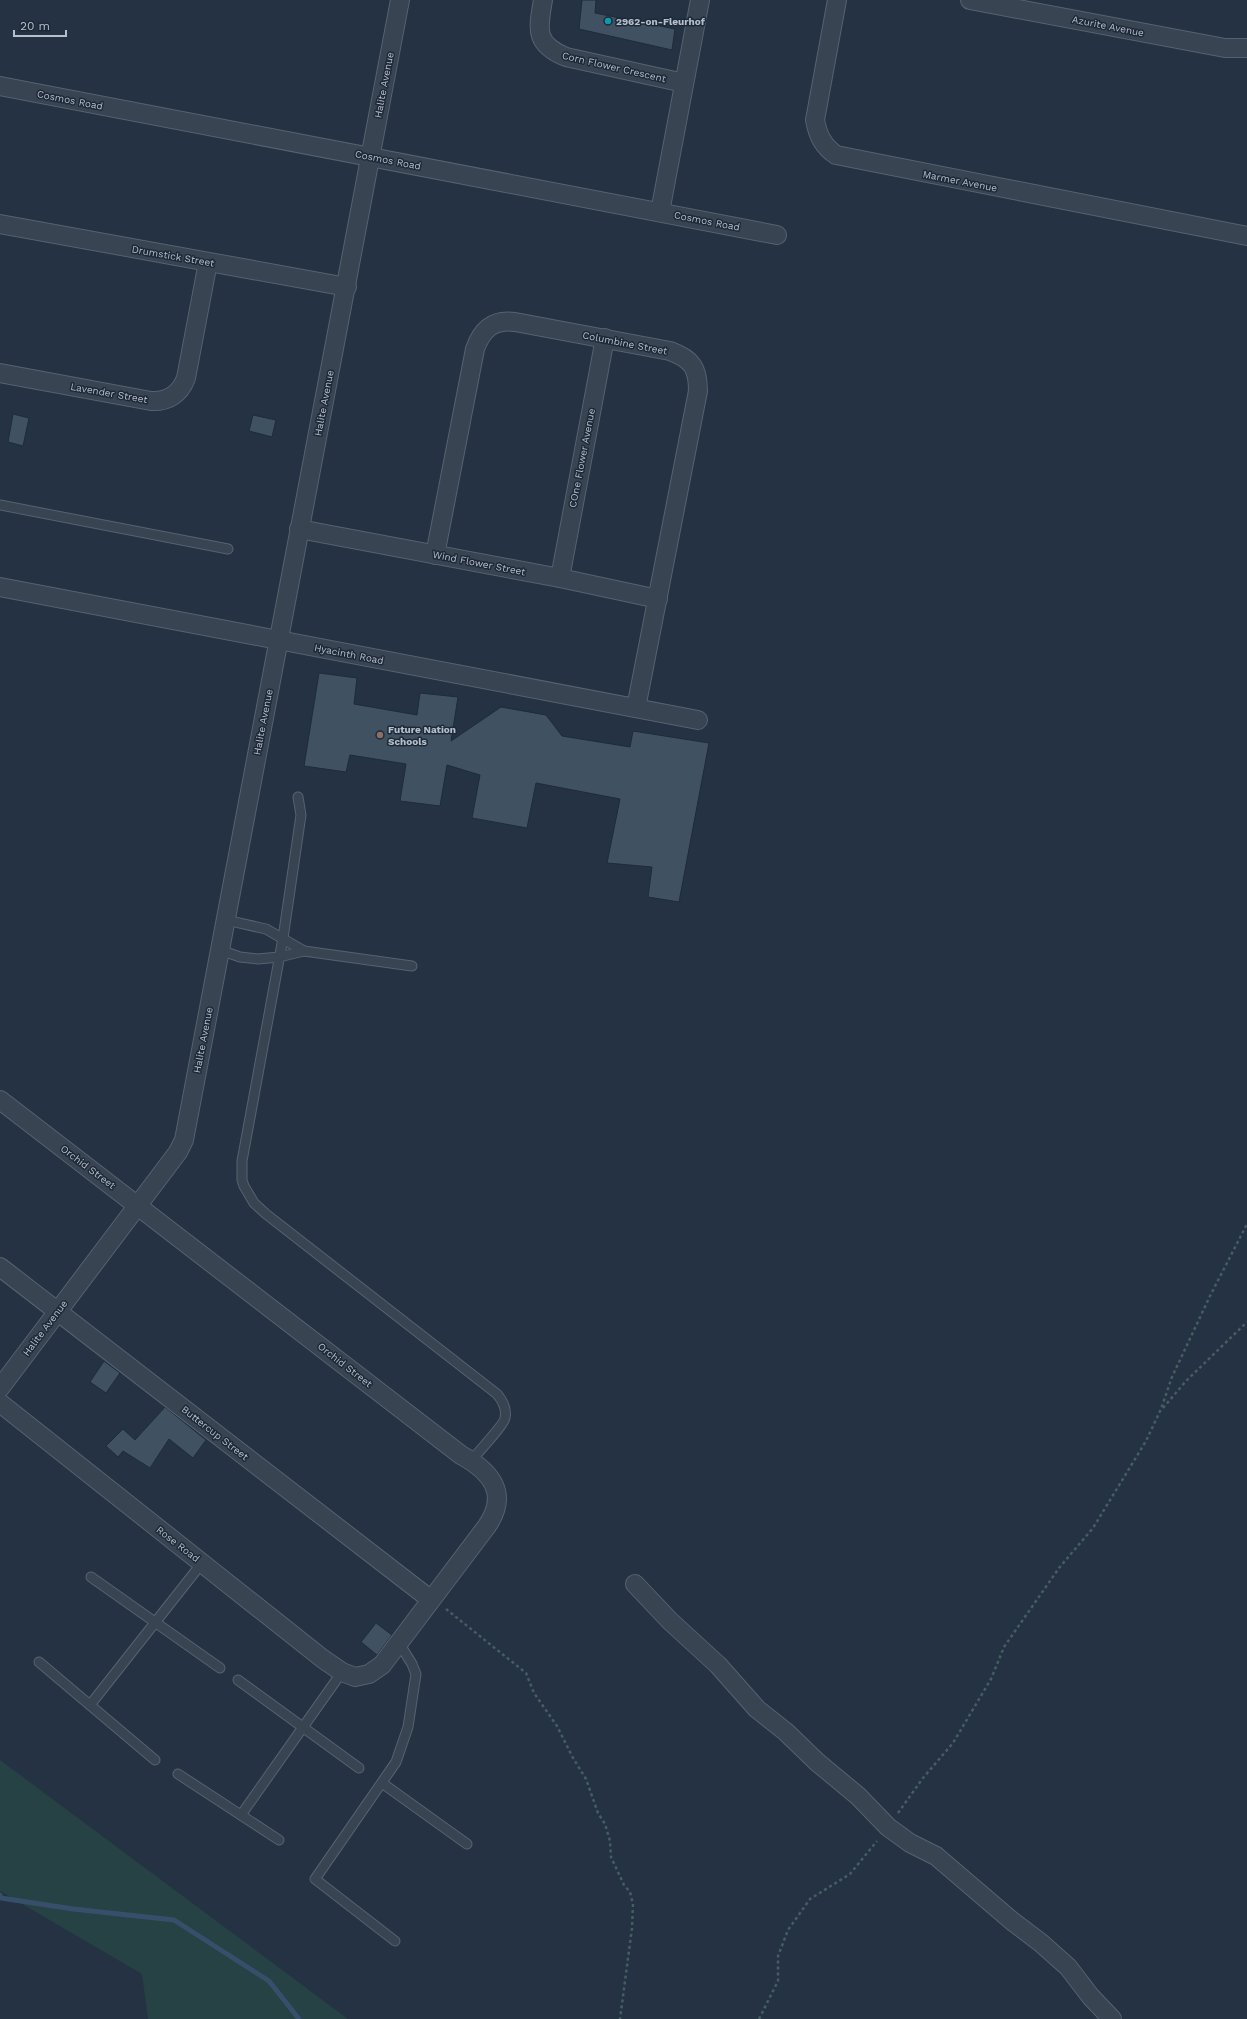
<svg xmlns="http://www.w3.org/2000/svg" width="1247" height="2019" viewBox="0 0 1247 2019" font-family="'Work Sans',sans-serif">
<style>
.green{fill:#264244}
.lines{fill:none;stroke-linecap:round;stroke-linejoin:round}
.stream{stroke:#374f6b;stroke-width:5}
.building{fill:#405162;stroke:#1f2b3a}
.service-casing{stroke:#576270;stroke-width:11}
.minor-casing{stroke:#576270;stroke-width:20}
.path{stroke:#455e60;stroke-width:2.5;stroke-dasharray:3 3;stroke-linecap:butt}
.service{stroke:#394452;stroke-width:9}
.minor{stroke:#394452;stroke-width:18}
.culture-dot{fill:#0f9aa8;stroke:#1d2938;stroke-width:1.5}
.education-dot{fill:#8d6e63;stroke:#1d2938;stroke-width:1.5}
.labels{text-anchor:middle;dominant-baseline:central;stroke-width:3;stroke-linejoin:round;paint-order:stroke}
.poi-label{font-size:10px;font-weight:bold;fill:#b6bfcc;stroke:#1d2938;text-anchor:start}
.street-label{font-size:10px;fill:#b6bfcc;stroke:#1d2938}
</style>
<rect width="100%" height="100%" fill="#243243"/>
<path class="green" d="M 0,1760 L 348,2019 L 148,2019 L 142,1974 L 0,1891 Z"/>
<g class="lines">
<path class="stream" d="M 0,1895 L 1,1898 L 73,1909 L 174,1920 L 269,1981 L 299,2019"/>
</g>
<g class="building">
<path d="M 582,0 L 596,0 L 595,13 L 675,29 L 672,50 L 579,29 Z"/>
<path d="M 13,414 L 29,418 L 23,446 L 8,442 Z"/>
<path d="M 253,415 L 276,420 L 272,437 L 249,431 Z"/>
<path d="M 319,673 L 357,678 L 354,704 L 417,715 L 420,693 L 458,697 L 451,741 L 501,707 L 546,715 L 562,736 L 630,747 L 633,731 L 709,743 L 679,902 L 648,897 L 652,867 L 607,863 L 620,799 L 536,783 L 527,828 L 472,818 L 480,775 L 447,765 L 440,806 L 400,801 L 406,764 L 350,755 L 346,772 L 304,766 Z"/>
<path d="M 104,1361 L 120,1373 L 106,1393 L 90,1382 Z"/>
<path d="M 165,1407 L 206,1440 L 193,1458 L 169,1439 L 150,1468 L 123,1451 L 118,1457 L 106,1446 L 123,1429 L 135,1440 Z"/>
<path d="M 376,1623 L 392,1635 L 377,1655 L 361,1642 Z"/>
</g>
<g class="lines">
<g class="service-casing">
<g id="service">
<path d="M 0,505 L 228,549"/>
<path d="M 298,797 L 301,815 L 283,938 L 242,1161 L 242,1180 L 244,1186 L 254,1203 L 266,1214 L 497,1394 C 502,1400 507,1409 505,1418 C 504,1425 478,1452 472,1460"/>
<path d="M 226,920 L 266,929 L 304,951"/>
<path d="M 220,950 L 240,957 L 258,959 L 279,957 L 304,951 L 412,966"/>
<path d="M 91,1577 L 220,1668"/>
<path d="M 39,1662 L 155,1760"/>
<path d="M 238,1680 L 359,1768"/>
<path d="M 90,1705 L 202,1563"/>
<path d="M 178,1774 L 279,1840"/>
<path d="M 382,1783 L 467,1844"/>
<path d="M 241,1815 L 342,1672"/>
<path d="M 395,1941 L 315,1879 L 396,1762 L 408,1727 L 416,1674 L 412,1664 L 399,1643"/>
</g>
</g>
<g class="minor-casing">
<g id="minor">
<path d="M 543,0 C 538,29 534,44 566,57 L 684,83"/>
<path d="M 837,0 L 815,120 C 818,136 823,146 836,155 L 1247,236"/>
<path d="M 970,0 L 1225,48 L 1247,48"/>
<path d="M 0,86 L 777,235"/>
<path d="M 660,212 L 700,0"/>
<path d="M 0,224 L 347,287"/>
<path d="M 0,373 L 151,401 C 168,402 180,394 186,378 L 208,262"/>
<path d="M 299,529 L 560,578 L 658,599"/>
<path d="M 435,555 L 475,349 C 482,329 494,319 515,322 L 670,351 C 692,359 698,368 698,391 L 636,708"/>
<path d="M 560,578 L 605,338"/>
<path d="M 0,587 L 698,720"/>
<path d="M 0,1100 L 461,1455 C 492,1472 509,1494 487,1526 L 382,1665 L 369,1674 L 355,1677 L 342,1672 L 323,1659 L 0,1403"/>
<path d="M 0,1267 L 430,1599"/>
<path d="M 0,1388 L 178,1152 L 184,1140 L 400,0"/>
<path d="M 635,1584 L 670,1621 L 718,1665 L 757,1709 L 786,1732 L 817,1762 L 858,1796 L 888,1827 L 910,1843 L 936,1856 L 1012,1921 L 1041,1943 L 1068,1967 L 1091,1997 L 1112,2019"/>
</g>
</g>
<g class="path">
<path d="M 1163,1408 L 1186,1381 L 1247,1322"/>
<path d="M 446,1609 L 526,1673 L 534,1693 L 557,1726 L 573,1758 L 586,1779 L 598,1813 L 605,1824 L 610,1841 L 611,1857 L 624,1885 L 630,1892 L 633,1904 L 632,1928 L 620,2019"/>
<path d="M 898,1813 L 923,1778 L 953,1743 L 991,1679 L 1004,1647 L 1059,1568 L 1093,1528 L 1146,1441 L 1161,1409 L 1172,1377 L 1210,1296 L 1247,1224"/>
<path d="M 759,2019 L 778,1981 L 778,1956 L 788,1930 L 810,1899 L 850,1874 L 877,1841"/>
</g>
<use href="#service" class="service"/>
<use href="#minor" class="minor"/>
</g>
<circle class="culture-dot" cx="608" cy="21" r="4"/>
<circle class="education-dot" cx="380" cy="735" r="4"/>
<g class="labels">
<g class="poi-label">
<text x="616" y="21">2962-on-Fleurhof</text>
<text x="388" y="729">Future Nation<tspan x="388" dy="12">Schools</tspan></text>
</g>
<g class="street-label">
<text transform="translate(1108 26) rotate(11)">Azurite Avenue</text>
<text transform="translate(614 67) rotate(13)">Corn Flower Crescent</text>
<text transform="translate(384 85) rotate(-79)">Halite Avenue</text>
<text transform="translate(70 100) rotate(11)">Cosmos Road</text>
<text transform="translate(388 160) rotate(11)">Cosmos Road</text>
<text transform="translate(960 181) rotate(11)">Marmer Avenue</text>
<text transform="translate(707 221) rotate(11)">Cosmos Road</text>
<text transform="translate(173 256) rotate(10)">Drumstick Street</text>
<text transform="translate(625 343) rotate(11)">Columbine Street</text>
<text transform="translate(109 393) rotate(10)">Lavender Street</text>
<text transform="translate(324 403) rotate(-79)">Halite Avenue</text>
<text transform="translate(582 458) rotate(-79)">COne Flower Avenue</text>
<text transform="translate(479 563) rotate(11)">Wind Flower Street</text>
<text transform="translate(349 654) rotate(11)">Hyacinth Road</text>
<text transform="translate(263 722) rotate(-79)">Halite Avenue</text>
<text transform="translate(203 1040) rotate(-79)">Halite Avenue</text>
<text transform="translate(88 1167) rotate(37)">Orchid Street</text>
<text transform="translate(45 1328) rotate(-53)">Halite Avenue</text>
<text transform="translate(345 1365) rotate(38)">Orchid Street</text>
<text transform="translate(215 1433) rotate(38)">Buttercup Street</text>
<text transform="translate(178 1544) rotate(38)">Rose Road</text>
</g>
</g>
<path d="M14 30v6h52v-6" fill="none" stroke="#b6bfcc" stroke-width="2"/>
<text x="20" y="30" font-size="12" fill="#b6bfcc" stroke="#1d2938" stroke-width="3" paint-order="stroke">20 m</text>
</svg>
